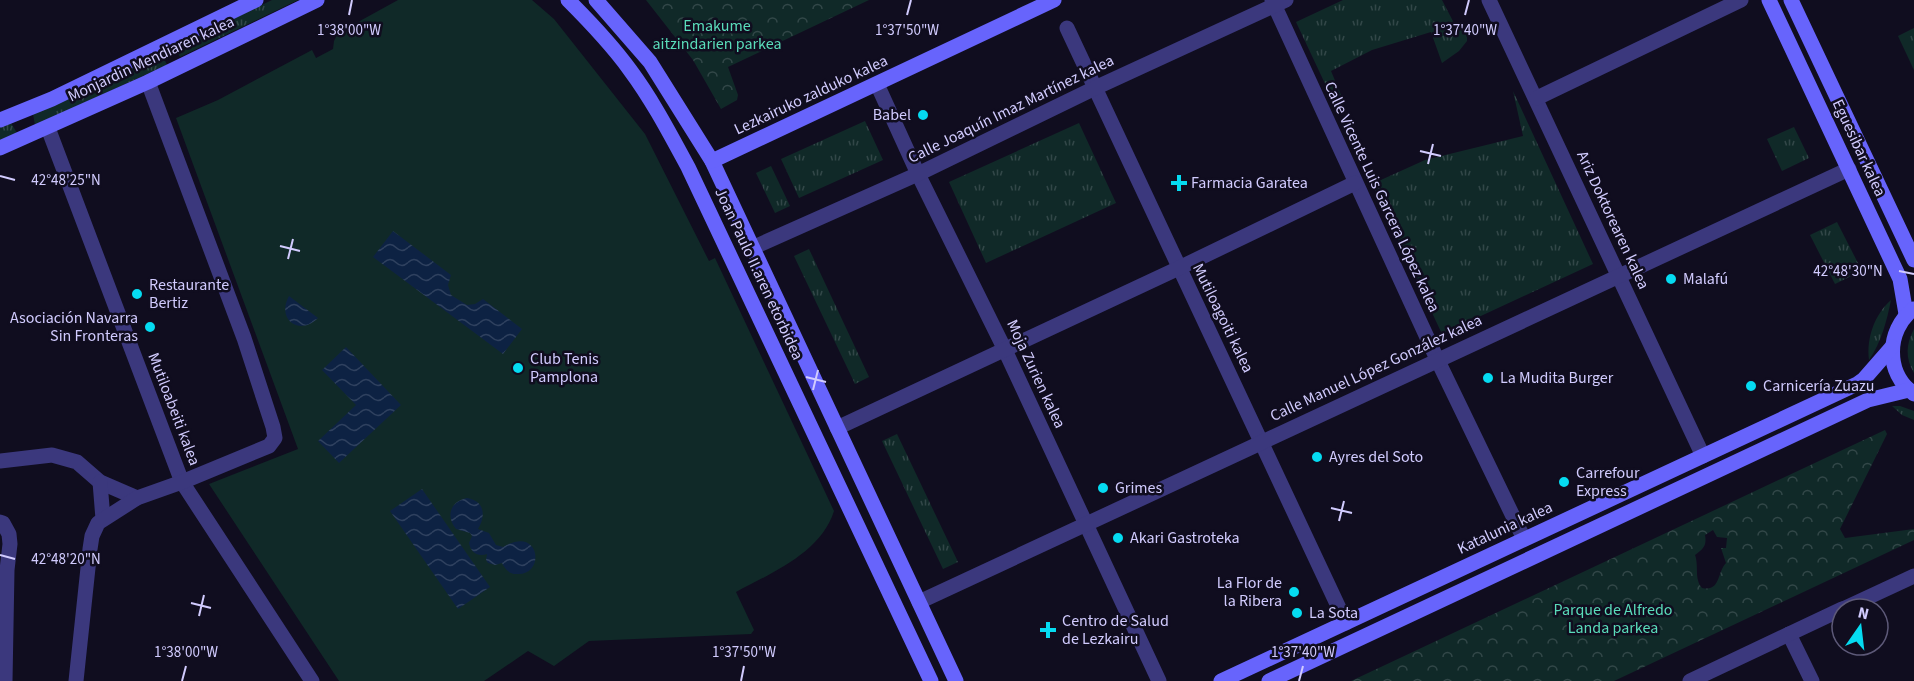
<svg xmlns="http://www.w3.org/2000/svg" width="1914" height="681" viewBox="0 0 1914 681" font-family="'Source Sans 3',sans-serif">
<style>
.grass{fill:url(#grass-tufts)}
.park{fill:url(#park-crowns);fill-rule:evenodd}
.garden{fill:#102928}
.water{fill:url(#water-waves)}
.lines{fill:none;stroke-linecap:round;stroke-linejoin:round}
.street{stroke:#3b387d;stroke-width:15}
.secondary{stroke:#6764fc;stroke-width:15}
.ticks{fill:none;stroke:#d1cbfe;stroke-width:2}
.poi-dot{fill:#05dbf1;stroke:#100d1f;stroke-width:2}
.labels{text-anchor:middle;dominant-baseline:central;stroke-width:5;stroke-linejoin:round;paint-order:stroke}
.park-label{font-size:16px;fill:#5adcba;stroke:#100d1f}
.street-label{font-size:16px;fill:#d1cbfe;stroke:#100d1f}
.poi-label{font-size:16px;fill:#d1cbfe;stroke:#100d1f;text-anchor:start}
.ticks-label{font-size:15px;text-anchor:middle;fill:#d1cbfe;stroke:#100d1f;stroke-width:5;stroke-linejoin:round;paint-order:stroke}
</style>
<defs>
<pattern id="grass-tufts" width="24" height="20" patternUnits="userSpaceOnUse" patternTransform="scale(1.5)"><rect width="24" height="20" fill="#102928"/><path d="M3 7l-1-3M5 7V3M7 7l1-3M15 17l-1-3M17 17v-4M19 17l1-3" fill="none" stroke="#324748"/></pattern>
<pattern id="park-crowns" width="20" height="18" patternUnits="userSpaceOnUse" patternTransform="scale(1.5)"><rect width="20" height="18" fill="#102928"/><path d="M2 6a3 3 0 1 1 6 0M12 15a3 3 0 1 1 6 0" fill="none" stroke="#324748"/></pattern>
<pattern id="water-waves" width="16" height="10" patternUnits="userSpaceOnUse" patternTransform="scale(1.5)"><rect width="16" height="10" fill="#0d2243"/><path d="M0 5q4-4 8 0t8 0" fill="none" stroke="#2f415f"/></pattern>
</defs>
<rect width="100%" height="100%" fill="#100d1f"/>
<g class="grass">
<path d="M 272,0 L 298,0 L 180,57 L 175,47 Z"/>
<path d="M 1343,0 L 1442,0 L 1456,27 L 1467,24 L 1467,41 L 1459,51 L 1442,63 L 1431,32 L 1372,50 L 1331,71 L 1344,102 L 1336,107 L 1296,22 Z"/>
<path d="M 1914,28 L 1914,70 L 1898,36 Z"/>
<path d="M 162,54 L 167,65 L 35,125 L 33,114 Z"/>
<path d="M 1513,91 L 1593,264 L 1442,334 L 1372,184 L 1425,160 L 1523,136 Z"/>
<path d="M 865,121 L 883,160 L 799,198 L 781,159 Z"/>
<path d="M 11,123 L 17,133 L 0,140 L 0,127 Z"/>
<path d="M 1079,123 L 1116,203 L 986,263 L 949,182 Z"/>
<path d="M 1794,127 L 1809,158 L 1782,171 L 1767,139 Z"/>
<path d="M 771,166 L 790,206 L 775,213 L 756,173 Z"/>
<path d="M 1837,222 L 1862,271 L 1835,284 L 1810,235 Z"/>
<path d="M 809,249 L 869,377 L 855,384 L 794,256 Z"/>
<path d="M 1891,300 C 1887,320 1881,343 1869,360 C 1866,338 1875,314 1891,300 Z"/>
<path d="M 1914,329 L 1914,373 C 1905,358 1906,344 1914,329 Z"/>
<path d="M 1892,406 L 1900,406 L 1914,411 L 1914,420 L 1902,415 Z"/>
<path d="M 897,434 L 958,562 L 943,569 L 882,441 Z"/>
</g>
<g class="park">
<path d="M 646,0 L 869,0 L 728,67 L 738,95 L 737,100 L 721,109 L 693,60 Z"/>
<path d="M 1885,430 L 1887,434 L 1840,529 L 1845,538 L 1914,529 L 1914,540 L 1614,681 L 1351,681 ZM 1713,530 L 1717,537 L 1727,538 L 1726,548 L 1721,548 L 1726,563 C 1717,572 1721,592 1702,588 C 1694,579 1699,566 1695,555 C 1703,549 1707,546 1705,535 Z"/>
</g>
<path class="garden" d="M 398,0 L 532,0 L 554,19 L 645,134 L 709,261 L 715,258 L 834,511 C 821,553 771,573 736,592 L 754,630 L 751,634 L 589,641 L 554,666 L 528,651 L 484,681 L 339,681 L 209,484 L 298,449 L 176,118 L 218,100 L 312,50 L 316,58 L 333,49 L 334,41 L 338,33 Z"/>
<g class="water">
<path d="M 393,231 L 451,275 L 448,285 L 451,295 L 467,305 L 475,304 L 483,299 L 522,329 L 503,354 L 373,257 Z"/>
<path d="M 289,296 L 318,318 C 299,337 276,319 289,296 Z"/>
<path d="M 346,347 L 401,405 L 339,463 L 318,441 L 356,405 L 322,370 Z"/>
<path d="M 422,489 L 490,587 L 458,609 L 390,511 Z"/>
<path d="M 467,498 C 485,501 486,516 478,529 L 489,533 L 496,545 L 503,547 C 541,524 546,577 516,574 C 509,574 505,569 502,563 L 495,565 L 488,563 L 486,560 L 487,554 C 478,557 471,553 469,543 L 472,536 L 470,533 L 456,529 C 445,516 451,501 467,498 Z"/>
</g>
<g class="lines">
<g class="street">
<path d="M 1272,0 L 1437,359 L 1524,539"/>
<path d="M 1489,0 L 1703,456"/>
<path d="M 1067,28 L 1346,623"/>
<path d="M 877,84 L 918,174 L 1004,348 L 1159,681"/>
<path d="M 1537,98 L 1741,0"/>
<path d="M 48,128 L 182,482 L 312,681"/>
<path d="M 752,248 L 918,174 L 1095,88 L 1286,0"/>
<path d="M 837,428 L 1179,268 L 1355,183"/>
<path d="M 0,461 L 52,455 L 77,462 L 100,482 L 137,498"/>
<path d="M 100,482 L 103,519"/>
<path d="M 0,522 L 3,523 L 9,534 L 10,544 L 7,570 L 5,681"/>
<path d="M 919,602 L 1849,169"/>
<path d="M 1843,609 L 1914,576"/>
<path d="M 1789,634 L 1812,681"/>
<path d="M 76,681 L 90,549 L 92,536 L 98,523 L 137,498 L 182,482 L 269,446 L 275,438 L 273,427 L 244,338 L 148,82"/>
<path d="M 1690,681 L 1842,609"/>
</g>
<g class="secondary">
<path d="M 568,0 C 590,22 612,45 630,70 C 653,101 670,134 688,167 L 931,681"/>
<path d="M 596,0 L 650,62 L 712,161 L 956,681"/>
<path d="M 1769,0 L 1900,279 L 1906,314"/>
<path d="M 1791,0 L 1914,260"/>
<path d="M 0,120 L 52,99 L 256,0"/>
<path d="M 0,148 L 148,82 L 317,0"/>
<path d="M 712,161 L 1054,0"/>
<path d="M 1913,309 C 1886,331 1885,373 1914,394"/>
<path d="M 1221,681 L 1857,384 L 1864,379 L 1892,347"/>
<path d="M 1269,681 L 1868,400 L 1909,390"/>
</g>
</g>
<path class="ticks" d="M 349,15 L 352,0M 907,15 L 911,0M 1465,15 L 1469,0M 1420,151 L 1441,156M 1428,164 L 1433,144M 0,176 L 15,180M 280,246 L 300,251M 288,259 L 293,239M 1899,271 L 1914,274M 806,377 L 826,382M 813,390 L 818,370M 1331,508 L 1352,513M 1339,521 L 1344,501M 0,555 L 15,559M 191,603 L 211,608M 199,616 L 204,595M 182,681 L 186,666M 741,681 L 744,666M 1299,681 L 1303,666"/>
<g class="poi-dot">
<circle cx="923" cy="115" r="6"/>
<path d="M1176 174h6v6h6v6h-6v6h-6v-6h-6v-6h6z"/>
<circle cx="1671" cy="279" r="6"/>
<circle cx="137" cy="294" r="6"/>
<circle cx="150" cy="327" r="6"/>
<circle cx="518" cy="368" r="6"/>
<circle cx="1488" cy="378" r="6"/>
<circle cx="1751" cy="386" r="6"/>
<circle cx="1317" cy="457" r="6"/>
<circle cx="1564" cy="482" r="6"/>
<circle cx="1103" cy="488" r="6"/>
<circle cx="1118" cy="538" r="6"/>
<circle cx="1294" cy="592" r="6"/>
<circle cx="1297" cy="613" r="6"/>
<path d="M1045 621h6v6h6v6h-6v6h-6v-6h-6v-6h6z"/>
</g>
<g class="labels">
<g class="park-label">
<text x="717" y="26">Emakume<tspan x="717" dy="18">aitzindarien parkea</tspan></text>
<text x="1613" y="610">Parque de Alfredo<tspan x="1613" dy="18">Landa parkea</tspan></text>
</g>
<g class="street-label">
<text transform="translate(151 59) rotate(-25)">Monjardin Mendiaren kalea</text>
<text transform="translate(811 95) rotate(-25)">Lezkairuko zalduko kalea</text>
<text transform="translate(1011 109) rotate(-26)">Calle Joaquín Imaz Martínez kalea</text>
<text transform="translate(1859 148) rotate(65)">Eguesibar kalea</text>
<text transform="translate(1382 197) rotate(65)">Calle Vicente Luis Garcera López kalea</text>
<text transform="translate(1613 220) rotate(65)">Ariz Doktorearen kalea</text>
<text transform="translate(759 274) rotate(65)">Joan Paulo II.aren etorbidea</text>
<text transform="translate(1223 318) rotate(64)">Mutiloagoiti kalea</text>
<text transform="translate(1376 368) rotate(-25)">Calle Manuel López González kalea</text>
<text transform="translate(1036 374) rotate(65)">Moja Zurien kalea</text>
<text transform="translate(174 409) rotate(69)">Mutiloabeiti kalea</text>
<text transform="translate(1505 528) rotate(-25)">Katalunia kalea</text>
</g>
<g class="poi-label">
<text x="911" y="115" text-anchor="end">Babel</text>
<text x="1191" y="183">Farmacia Garatea</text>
<text x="1683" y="279">Malafú</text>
<text x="149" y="285">Restaurante<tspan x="149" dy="18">Bertiz</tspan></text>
<text x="138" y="318" text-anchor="end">Asociación Navarra<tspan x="138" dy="18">Sin Fronteras</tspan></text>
<text x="530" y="359">Club Tenis<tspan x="530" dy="18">Pamplona</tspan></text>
<text x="1500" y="378">La Mudita Burger</text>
<text x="1763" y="386">Carnicería Zuazu</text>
<text x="1329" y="457">Ayres del Soto</text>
<text x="1576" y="473">Carrefour<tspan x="1576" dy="18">Express</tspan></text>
<text x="1115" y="488">Grimes</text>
<text x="1130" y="538">Akari Gastroteka</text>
<text x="1282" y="583" text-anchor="end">La Flor de<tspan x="1282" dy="18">la Ribera</tspan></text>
<text x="1309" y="613">La Sota</text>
<text x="1062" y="621">Centro de Salud<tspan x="1062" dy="18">de Lezkairu</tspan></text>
</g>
</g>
<g class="ticks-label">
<text x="349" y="35">1°38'00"W</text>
<text x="907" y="35">1°37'50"W</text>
<text x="1465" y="35">1°37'40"W</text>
<text x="66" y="185">42°48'25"N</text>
<text x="1848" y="276">42°48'30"N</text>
<text x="66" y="564">42°48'20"N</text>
<text x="186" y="657">1°38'00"W</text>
<text x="744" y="657">1°37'50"W</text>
<text x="1303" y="657">1°37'40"W</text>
</g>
<g transform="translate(1860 627) rotate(14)"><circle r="28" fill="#100d1f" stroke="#5d5978" stroke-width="1.5"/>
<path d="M0-4.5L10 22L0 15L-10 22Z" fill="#05dbf1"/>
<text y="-9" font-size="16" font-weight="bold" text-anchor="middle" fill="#d1cbfe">N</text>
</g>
</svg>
